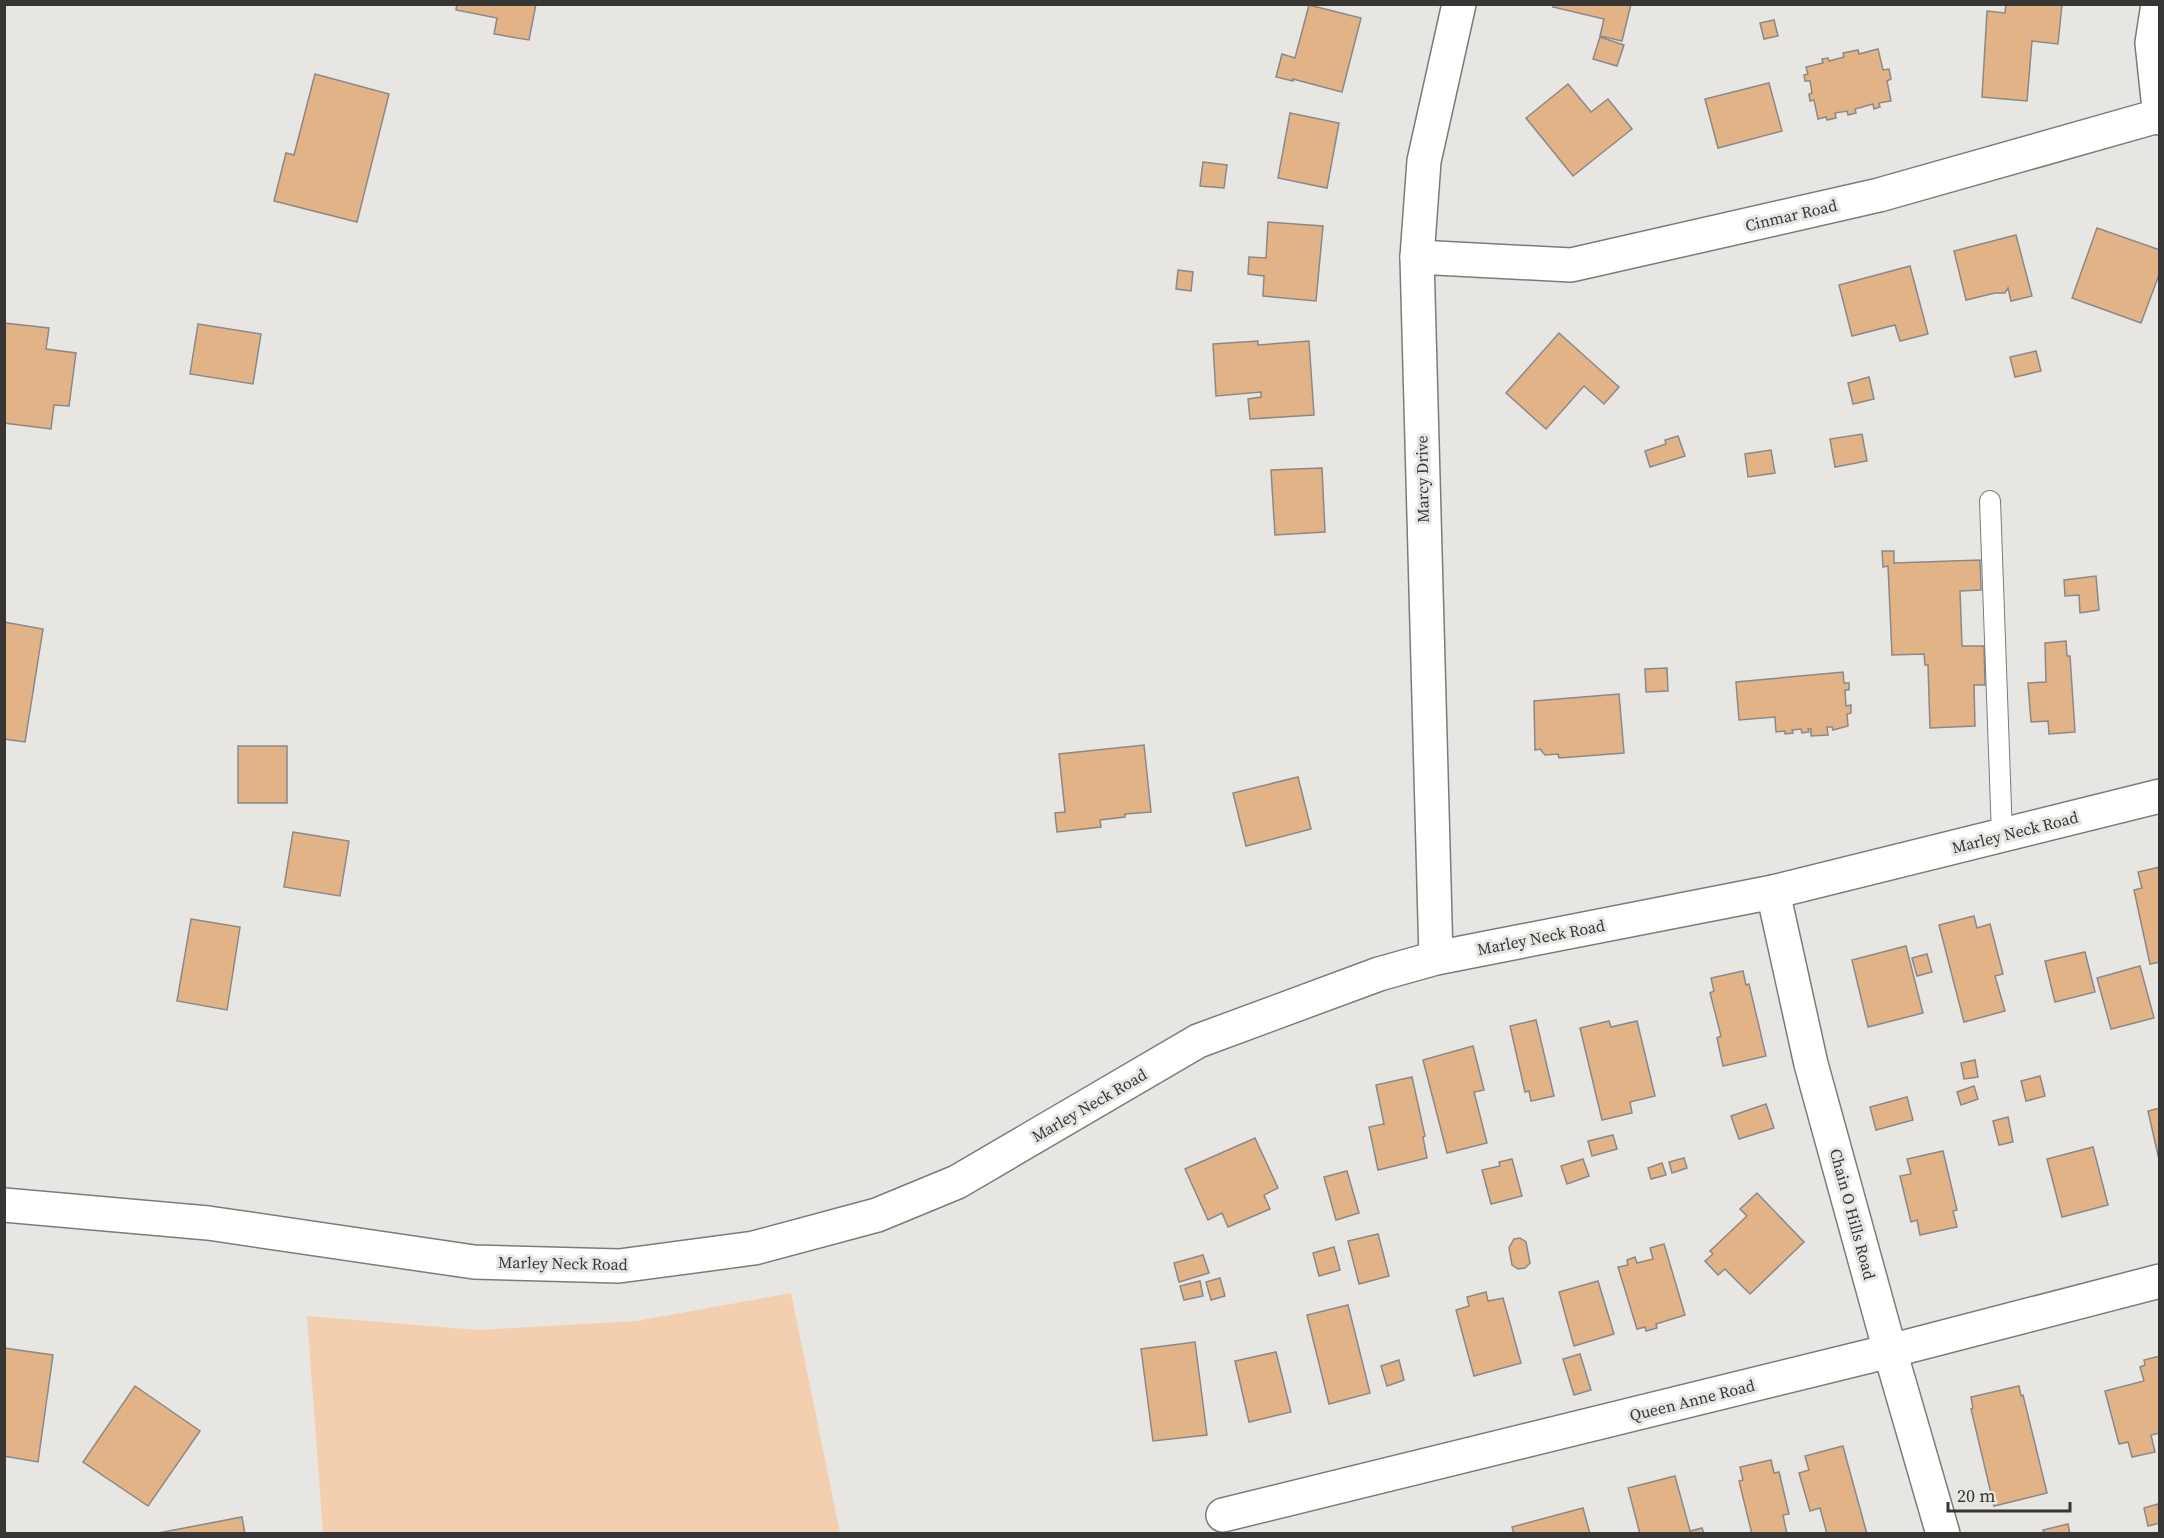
<svg xmlns="http://www.w3.org/2000/svg" width="2164" height="1538" viewBox="0 0 2164 1538" font-family="'Source Serif 4',serif">
<style>
.green{fill:#f3cfaf}
.building{fill:#e3b388;stroke:#8b8886;stroke-width:1.5}
.lines{fill:none;stroke-linecap:round;stroke-linejoin:round}
.service-casing{stroke:#7d7b79;stroke-width:22}
.minor-casing{stroke:#7d7b79;stroke-width:36}
.tertiary-casing{stroke:#7d7b79;stroke-width:36}
.service{stroke:#fff;stroke-width:20}
.minor{stroke:#fff;stroke-width:33}
.tertiary{stroke:#fff;stroke-width:33}
.labels{text-anchor:middle;dominant-baseline:central;stroke-width:6;stroke-linejoin:round;paint-order:stroke}
.street-label{font-size:16px;fill:#373635;stroke:#e8e6e3}
</style>
<rect width="100%" height="100%" fill="#e8e6e3"/>
<path class="green" d="M 791,1293 L 840,1533 L 323,1533 L 307,1316 L 478,1330 L 636,1321 Z"/>
<g class="building">
<path d="M 457,4 L 536,4 L 529,40 L 494,34 L 497,18 L 456,10 Z"/>
<path d="M 1631,4 L 1622,41 L 1600,36 L 1604,19 L 1553,7 L 1554,4 Z"/>
<path d="M 2006,4 L 2062,4 L 2058,44 L 2032,41 L 2027,101 L 1982,97 L 1987,11 L 2005,13 Z"/>
<path d="M 1309,5 L 1361,18 L 1342,92 L 1293,79 L 1293,81 L 1276,77 L 1282,54 L 1295,58 Z"/>
<path d="M 1774,20 L 1778,36 L 1764,39 L 1760,23 Z"/>
<path d="M 1600,37 L 1624,45 L 1617,66 L 1593,59 Z"/>
<path d="M 1878,49 L 1883,70 L 1889,69 L 1891,79 L 1887,81 L 1891,101 L 1879,103 L 1880,107 L 1874,109 L 1873,104 L 1855,109 L 1856,113 L 1848,115 L 1847,111 L 1835,113 L 1836,118 L 1827,120 L 1826,117 L 1818,119 L 1814,100 L 1810,101 L 1809,94 L 1812,93 L 1810,81 L 1805,81 L 1804,75 L 1808,74 L 1806,67 L 1823,63 L 1822,59 L 1828,58 L 1829,61 L 1844,57 L 1843,53 L 1858,50 L 1859,54 Z"/>
<path d="M 315,74 L 389,94 L 357,222 L 274,201 L 286,153 L 294,155 Z"/>
<path d="M 1769,83 L 1782,131 L 1718,148 L 1705,99 Z"/>
<path d="M 1568,84 L 1591,112 L 1608,99 L 1632,129 L 1573,176 L 1526,118 Z"/>
<path d="M 1290,113 L 1339,123 L 1327,188 L 1278,178 Z"/>
<path d="M 1203,162 L 1227,165 L 1224,188 L 1200,186 Z"/>
<path d="M 1268,222 L 1323,226 L 1316,301 L 1263,296 L 1264,276 L 1248,274 L 1249,257 L 1266,258 Z"/>
<path d="M 2097,228 L 2160,250 L 2160,272 L 2141,323 L 2072,298 Z"/>
<path d="M 2016,235 L 2032,296 L 2011,301 L 2008,288 L 2005,293 L 1995,293 L 1966,300 L 1954,251 Z"/>
<path d="M 1910,266 L 1928,334 L 1900,341 L 1895,325 L 1852,336 L 1839,285 Z"/>
<path d="M 1178,270 L 1193,272 L 1191,291 L 1176,289 Z"/>
<path d="M 4,323 L 49,328 L 46,349 L 76,353 L 69,406 L 54,405 L 51,429 L 4,423 Z"/>
<path d="M 198,324 L 261,334 L 253,384 L 190,374 Z"/>
<path d="M 1559,333 L 1619,387 L 1604,404 L 1584,386 L 1546,429 L 1506,393 Z"/>
<path d="M 1258,341 L 1258,345 L 1309,341 L 1314,415 L 1250,419 L 1248,399 L 1261,397 L 1261,392 L 1216,396 L 1213,344 Z"/>
<path d="M 2036,351 L 2041,371 L 2015,377 L 2010,357 Z"/>
<path d="M 1869,377 L 1874,399 L 1853,404 L 1848,383 Z"/>
<path d="M 1862,434 L 1867,461 L 1835,467 L 1830,439 Z"/>
<path d="M 1678,436 L 1685,456 L 1650,467 L 1645,451 L 1666,444 L 1665,440 Z"/>
<path d="M 1771,450 L 1775,473 L 1748,477 L 1745,454 Z"/>
<path d="M 1322,468 L 1325,532 L 1275,535 L 1271,470 Z"/>
<path d="M 1882,551 L 1894,551 L 1894,563 L 1980,560 L 1981,590 L 1960,591 L 1962,646 L 1984,646 L 1985,685 L 1974,685 L 1975,726 L 1930,728 L 1928,665 L 1925,665 L 1924,654 L 1892,655 L 1888,566 L 1883,567 Z"/>
<path d="M 2096,576 L 2099,610 L 2080,613 L 2079,595 L 2065,596 L 2064,580 Z"/>
<path d="M 4,622 L 43,629 L 25,742 L 4,739 Z"/>
<path d="M 2066,641 L 2067,656 L 2070,656 L 2075,732 L 2049,734 L 2048,721 L 2031,722 L 2028,683 L 2046,682 L 2045,643 Z"/>
<path d="M 1667,668 L 1668,691 L 1646,692 L 1645,669 Z"/>
<path d="M 1843,672 L 1844,683 L 1849,683 L 1849,690 L 1845,690 L 1846,706 L 1851,705 L 1851,713 L 1847,714 L 1848,726 L 1833,730 L 1832,727 L 1827,727 L 1828,735 L 1811,736 L 1811,729 L 1808,729 L 1809,732 L 1802,733 L 1801,729 L 1792,730 L 1793,733 L 1785,734 L 1785,731 L 1776,732 L 1775,717 L 1739,720 L 1736,682 Z"/>
<path d="M 1619,694 L 1624,753 L 1559,758 L 1558,754 L 1545,755 L 1540,749 L 1535,750 L 1534,701 Z"/>
<path d="M 1144,745 L 1151,812 L 1125,814 L 1125,817 L 1100,820 L 1101,827 L 1057,832 L 1055,813 L 1065,812 L 1059,754 Z"/>
<rect x="238" y="746" width="49" height="57"/>
<path d="M 1298,777 L 1311,829 L 1246,846 L 1233,793 Z"/>
<path d="M 293,832 L 349,841 L 340,896 L 284,887 Z"/>
<path d="M 2160,867 L 2160,962 L 2150,964 L 2134,890 L 2142,888 L 2138,872 Z"/>
<path d="M 1974,916 L 1977,928 L 1990,924 L 2003,974 L 1995,976 L 2005,1011 L 1964,1022 L 1939,925 Z"/>
<path d="M 191,919 L 240,927 L 227,1010 L 177,1001 Z"/>
<path d="M 1906,946 L 1923,1013 L 1868,1027 L 1852,960 Z"/>
<path d="M 2085,952 L 2095,992 L 2055,1002 L 2045,961 Z"/>
<path d="M 1927,954 L 1932,972 L 1917,976 L 1912,958 Z"/>
<path d="M 2140,966 L 2154,1018 L 2111,1029 L 2097,978 Z"/>
<path d="M 1743,971 L 1746,985 L 1749,984 L 1766,1056 L 1723,1066 L 1717,1038 L 1721,1036 L 1710,993 L 1714,991 L 1711,978 Z"/>
<path d="M 1536,1020 L 1554,1096 L 1531,1101 L 1529,1091 L 1525,1092 L 1510,1026 Z"/>
<path d="M 1609,1021 L 1611,1027 L 1637,1021 L 1655,1096 L 1630,1102 L 1632,1113 L 1602,1120 L 1580,1028 Z"/>
<path d="M 1473,1046 L 1484,1090 L 1474,1092 L 1487,1143 L 1447,1153 L 1423,1060 Z"/>
<path d="M 1975,1060 L 1978,1077 L 1964,1079 L 1961,1063 Z"/>
<path d="M 2040,1076 L 2045,1096 L 2026,1101 L 2021,1081 Z"/>
<path d="M 1412,1077 L 1425,1136 L 1423,1137 L 1427,1158 L 1378,1170 L 1369,1127 L 1384,1124 L 1376,1085 Z"/>
<path d="M 1974,1086 L 1978,1099 L 1961,1105 L 1957,1092 Z"/>
<path d="M 1907,1097 L 1913,1120 L 1876,1130 L 1870,1107 Z"/>
<path d="M 1766,1104 L 1774,1128 L 1739,1139 L 1731,1116 Z"/>
<path d="M 2160,1108 L 2160,1164 L 2148,1111 Z"/>
<path d="M 2008,1117 L 2013,1142 L 1999,1145 L 1993,1121 Z"/>
<path d="M 1613,1135 L 1617,1149 L 1592,1156 L 1588,1141 Z"/>
<path d="M 1255,1138 L 1278,1188 L 1264,1195 L 1270,1209 L 1228,1227 L 1222,1213 L 1208,1220 L 1185,1169 Z"/>
<path d="M 2093,1147 L 2108,1205 L 2062,1217 L 2047,1159 Z"/>
<path d="M 1943,1151 L 1957,1210 L 1953,1211 L 1957,1227 L 1920,1235 L 1917,1220 L 1911,1222 L 1900,1176 L 1911,1174 L 1907,1159 Z"/>
<path d="M 1684,1158 L 1687,1168 L 1672,1173 L 1669,1162 Z"/>
<path d="M 1512,1159 L 1522,1196 L 1491,1204 L 1482,1170 L 1500,1166 L 1499,1162 Z"/>
<path d="M 1583,1159 L 1589,1176 L 1567,1184 L 1561,1166 Z"/>
<path d="M 1662,1163 L 1666,1175 L 1651,1179 L 1648,1168 Z"/>
<path d="M 1347,1171 L 1359,1213 L 1336,1220 L 1324,1177 Z"/>
<path d="M 1757,1193 L 1804,1242 L 1750,1294 L 1725,1269 L 1718,1275 L 1705,1261 L 1713,1254 L 1710,1251 L 1747,1216 L 1740,1209 Z"/>
<path d="M 1378,1234 L 1389,1276 L 1359,1284 L 1348,1241 Z"/>
<path d="M 1520,1238 L 1526,1242 L 1530,1263 L 1525,1268 L 1518,1269 L 1512,1265 L 1509,1248 L 1514,1239 Z"/>
<path d="M 1664,1244 L 1685,1315 L 1656,1324 L 1657,1328 L 1646,1331 L 1645,1327 L 1637,1329 L 1618,1267 L 1628,1265 L 1627,1260 L 1635,1257 L 1637,1263 L 1653,1259 L 1650,1248 Z"/>
<path d="M 1334,1247 L 1340,1270 L 1319,1276 L 1313,1253 Z"/>
<path d="M 1203,1255 L 1209,1273 L 1179,1282 L 1174,1263 Z"/>
<path d="M 1220,1278 L 1225,1296 L 1211,1300 L 1206,1282 Z"/>
<path d="M 1200,1281 L 1203,1296 L 1184,1300 L 1180,1286 Z"/>
<path d="M 1598,1281 L 1614,1334 L 1574,1346 L 1559,1292 Z"/>
<path d="M 1486,1292 L 1488,1301 L 1503,1298 L 1521,1363 L 1474,1376 L 1456,1310 L 1469,1306 L 1467,1297 Z"/>
<path d="M 1348,1305 L 1370,1393 L 1329,1404 L 1307,1315 Z"/>
<path d="M 1195,1342 L 1207,1435 L 1153,1441 L 1141,1349 Z"/>
<path d="M 4,1348 L 53,1355 L 38,1462 L 4,1456 Z"/>
<path d="M 1276,1352 L 1291,1412 L 1249,1422 L 1235,1361 Z"/>
<path d="M 1580,1354 L 1591,1390 L 1574,1395 L 1563,1359 Z"/>
<path d="M 2160,1356 L 2160,1433 L 2151,1435 L 2155,1452 L 2132,1457 L 2128,1442 L 2119,1444 L 2105,1391 L 2144,1381 L 2140,1367 L 2145,1365 L 2144,1360 Z"/>
<path d="M 1399,1360 L 1404,1380 L 1387,1386 L 1381,1366 Z"/>
<path d="M 135,1386 L 200,1431 L 148,1506 L 83,1462 Z"/>
<path d="M 2019,1386 L 2021,1396 L 2023,1395 L 2047,1493 L 1994,1506 L 1971,1409 L 1973,1408 L 1971,1397 Z"/>
<path d="M 1843,1446 L 1848,1465 L 1867,1534 L 1827,1534 L 1820,1508 L 1810,1511 L 1799,1473 L 1809,1470 L 1805,1456 Z"/>
<path d="M 1771,1460 L 1774,1473 L 1779,1472 L 1789,1514 L 1783,1515 L 1787,1534 L 1752,1534 L 1739,1481 L 1743,1480 L 1740,1467 Z"/>
<path d="M 1675,1476 L 1690,1531 L 1702,1528 L 1704,1534 L 1640,1534 L 1628,1488 Z"/>
<path d="M 2158,1504 L 2160,1523 L 2148,1526 L 2144,1508 Z"/>
<path d="M 1583,1508 L 1590,1534 L 1514,1534 L 1512,1527 Z"/>
<path d="M 242,1517 L 245,1534 L 153,1534 Z"/>
<path d="M 2068,1524 L 2070,1534 L 2044,1534 L 2043,1530 Z"/>
</g>
<g class="lines">
<g class="service-casing">
<path id="service" d="M 1990,501 L 2002,835"/>
</g>
<g class="minor-casing">
<g id="minor">
<path d="M 2158,4 L 2152,43 L 2160,118"/>
<path d="M 1417,257 L 1571,265 L 1879,195 L 2158,116"/>
<path d="M 1773,892 L 1811,1064 L 1890,1351 L 1943,1534"/>
<path d="M 1436,958 L 1417,257 L 1424,161 L 1459,4"/>
<path d="M 1223,1515 L 1890,1351 L 2160,1281"/>
</g>
</g>
<g class="tertiary-casing">
<path id="tertiary" d="M 4,1205 L 208,1223 L 474,1262 L 619,1266 L 754,1248 L 877,1215 L 957,1182 L 1198,1041 L 1379,974 L 1436,958 L 1773,892 L 2160,796"/>
</g>
<use href="#service" class="service"/>
<use href="#minor" class="minor"/>
<use href="#tertiary" class="tertiary"/>
</g>
<g class="labels">
<g class="street-label">
<text transform="translate(1791 215) rotate(-13)">Cinmar Road</text>
<text transform="translate(1422 479) rotate(-91)">Marcy Drive</text>
<text transform="translate(2015 832) rotate(-14)">Marley Neck Road</text>
<text transform="translate(1541 937) rotate(-11)">Marley Neck Road</text>
<text transform="translate(1089 1105) rotate(-30)">Marley Neck Road</text>
<text transform="translate(1853 1214) rotate(75)">Chain O Hills Road</text>
<text transform="translate(563 1263) rotate(1)">Marley Neck Road</text>
<text transform="translate(1692 1400) rotate(-14)">Queen Anne Road</text>
</g>
</g>
<rect width="2164" height="1538" fill="none" stroke="#373635" stroke-width="12"/>
<path d="M1948 1502v9h122v-9" fill="none" stroke="#373635" stroke-width="3"/>
<text x="1957" y="1502" font-size="18" fill="#373635" stroke="#e8e6e3" stroke-width="4.5" paint-order="stroke">20 m</text>
</svg>
